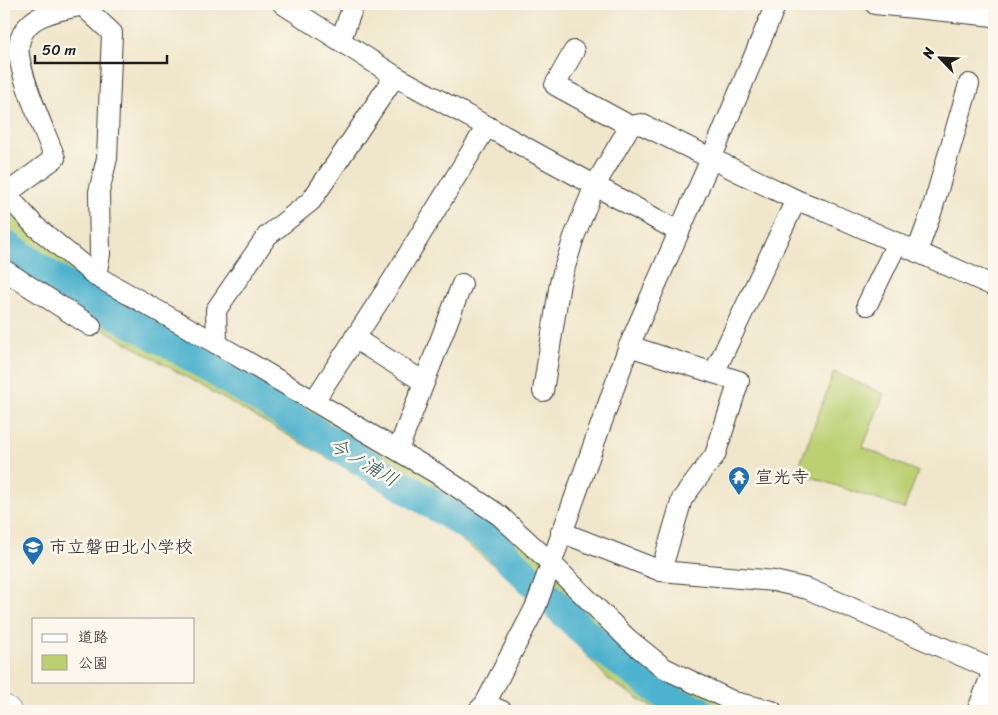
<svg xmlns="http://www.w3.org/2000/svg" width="998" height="715" viewBox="0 0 998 715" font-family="Sriracha,'Klee One',sans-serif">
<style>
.green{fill:#bcd073;stroke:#6c7648}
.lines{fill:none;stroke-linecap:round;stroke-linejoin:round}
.river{stroke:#4eb2cd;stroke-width:31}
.minor-casing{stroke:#3c3a36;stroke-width:22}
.tertiary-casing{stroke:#3c3a36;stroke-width:27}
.primary-casing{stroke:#3c3a36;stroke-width:29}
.minor{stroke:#fff;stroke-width:20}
.tertiary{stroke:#fff;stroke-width:25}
.primary{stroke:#fff;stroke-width:28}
.labels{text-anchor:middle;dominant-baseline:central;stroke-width:5;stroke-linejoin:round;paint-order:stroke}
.poi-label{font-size:18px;fill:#1c1c1c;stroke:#fbf7ec;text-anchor:start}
.water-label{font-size:19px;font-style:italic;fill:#305863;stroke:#fbf7ec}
</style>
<rect width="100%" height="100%" fill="#fbf7ec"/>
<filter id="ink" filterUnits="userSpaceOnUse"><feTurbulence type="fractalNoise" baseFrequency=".02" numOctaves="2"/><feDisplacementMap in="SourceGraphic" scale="10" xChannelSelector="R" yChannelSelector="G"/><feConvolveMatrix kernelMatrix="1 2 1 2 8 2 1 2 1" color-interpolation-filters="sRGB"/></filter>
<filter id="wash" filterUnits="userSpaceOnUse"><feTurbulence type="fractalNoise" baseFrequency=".0096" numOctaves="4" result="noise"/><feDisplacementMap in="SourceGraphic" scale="20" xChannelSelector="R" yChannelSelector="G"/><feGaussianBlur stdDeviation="1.12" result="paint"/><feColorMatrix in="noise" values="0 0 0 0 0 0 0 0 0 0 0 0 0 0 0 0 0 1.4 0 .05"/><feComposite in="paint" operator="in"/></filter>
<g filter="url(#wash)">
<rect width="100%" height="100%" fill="#f0e6cb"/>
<g class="green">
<path d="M 4,188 L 96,276 L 503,519 L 656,665 L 744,705 L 789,711 L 658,711 L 609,680 L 530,594 L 436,520 L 43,295 L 4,268 Z"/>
<path d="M 834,372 L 884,394 L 863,447 L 918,472 L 904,509 L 797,472 Z"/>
</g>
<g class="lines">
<path class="river" d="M 4,244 L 62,284 L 176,347 L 488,538 L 599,646 L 677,703 L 699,711"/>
</g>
</g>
<g filter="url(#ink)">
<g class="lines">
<g class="minor-casing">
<g id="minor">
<path d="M 81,4 L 112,33 L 107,158 L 99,192 L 100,254 L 96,276"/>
<path d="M 283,4 L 395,76 L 678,231"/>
<path d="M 875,4 L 994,16"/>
<path d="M 340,41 L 354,4"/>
<path d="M 574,51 L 555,85 L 630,126"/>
<path d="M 4,192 L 35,226 L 96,276 L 217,344 L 436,473 L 499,515 L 551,563 L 628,639 L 664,668 L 734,702 L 772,711"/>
<path d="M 6,194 L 55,158 C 46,134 15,67 19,45 C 20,37 25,28 32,22 C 44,12 67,9 83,5"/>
<path d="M 917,252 L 932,210 L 969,84"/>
<path d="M 4,270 L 91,326"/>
<path d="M 867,305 L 897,243"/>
<path d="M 354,338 L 424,382"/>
<path d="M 217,344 L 216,310 L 267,236 L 311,201 L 395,76"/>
<path d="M 629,346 L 739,381 L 715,455 L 682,499 L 661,571"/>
<path d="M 714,373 L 796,200"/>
<path d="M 543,391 L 560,283 L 574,237 L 595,185 L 630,126 L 641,124 L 796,200 L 820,209 L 994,286"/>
<path d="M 314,401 L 392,281 L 487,126"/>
<path d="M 398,450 L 462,284"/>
<path d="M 561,532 L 661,571 L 774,581 L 808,589 L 994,670"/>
<path d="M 485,704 L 502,711"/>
<path d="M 478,711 L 485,704 L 536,606 L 629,346 L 711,159 L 776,4"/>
</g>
</g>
<g class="tertiary-casing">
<path id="tertiary" d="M 980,711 L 994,675"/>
</g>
<g class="primary-casing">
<path id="primary" d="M 4,709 L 7,711"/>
</g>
<use href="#minor" class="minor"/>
<use href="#tertiary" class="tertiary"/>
<use href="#primary" class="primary"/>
</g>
</g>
<defs>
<g id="temple-pin" transform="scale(1.125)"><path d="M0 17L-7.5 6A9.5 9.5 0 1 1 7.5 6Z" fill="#1f6fb2" stroke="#fbf7ec"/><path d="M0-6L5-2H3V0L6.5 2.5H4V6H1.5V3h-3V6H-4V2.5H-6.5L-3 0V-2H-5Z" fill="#fff"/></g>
<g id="school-pin" transform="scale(1.125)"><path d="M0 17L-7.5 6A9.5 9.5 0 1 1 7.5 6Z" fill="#1f6fb2" stroke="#fbf7ec"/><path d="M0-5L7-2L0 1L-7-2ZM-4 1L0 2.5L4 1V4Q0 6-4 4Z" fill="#fff"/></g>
</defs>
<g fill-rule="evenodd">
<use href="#temple-pin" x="739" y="477"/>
<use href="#school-pin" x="33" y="547"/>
</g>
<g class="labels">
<g class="poi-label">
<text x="755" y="477">宣光寺</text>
<text x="49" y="547">市立磐田北小学校</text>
</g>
<g class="water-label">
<text transform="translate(364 462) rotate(31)">今ノ浦川</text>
</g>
</g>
<rect width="998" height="715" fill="none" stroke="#fbf7ec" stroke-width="20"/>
<rect x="32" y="618" width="162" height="65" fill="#fbf7ec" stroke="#a29f99"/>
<rect x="42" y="634" width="25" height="8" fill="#ffffff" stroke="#a29f99"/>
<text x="78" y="642" font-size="15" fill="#1c1c1c">道路</text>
<rect x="42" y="655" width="25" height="15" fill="#bcd073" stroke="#a29f99"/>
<text x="78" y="668" font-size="15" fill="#1c1c1c">公園</text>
<g transform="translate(940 58) rotate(294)" stroke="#fbf7ec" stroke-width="4" paint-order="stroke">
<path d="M0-4L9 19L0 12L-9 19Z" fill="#1c1c1c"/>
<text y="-8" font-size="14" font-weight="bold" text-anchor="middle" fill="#1c1c1c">N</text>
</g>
<path d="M35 55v8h132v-8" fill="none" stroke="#1c1c1c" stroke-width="2.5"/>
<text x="42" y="55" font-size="15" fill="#1c1c1c" stroke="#fbf7ec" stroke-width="4" paint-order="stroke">50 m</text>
</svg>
